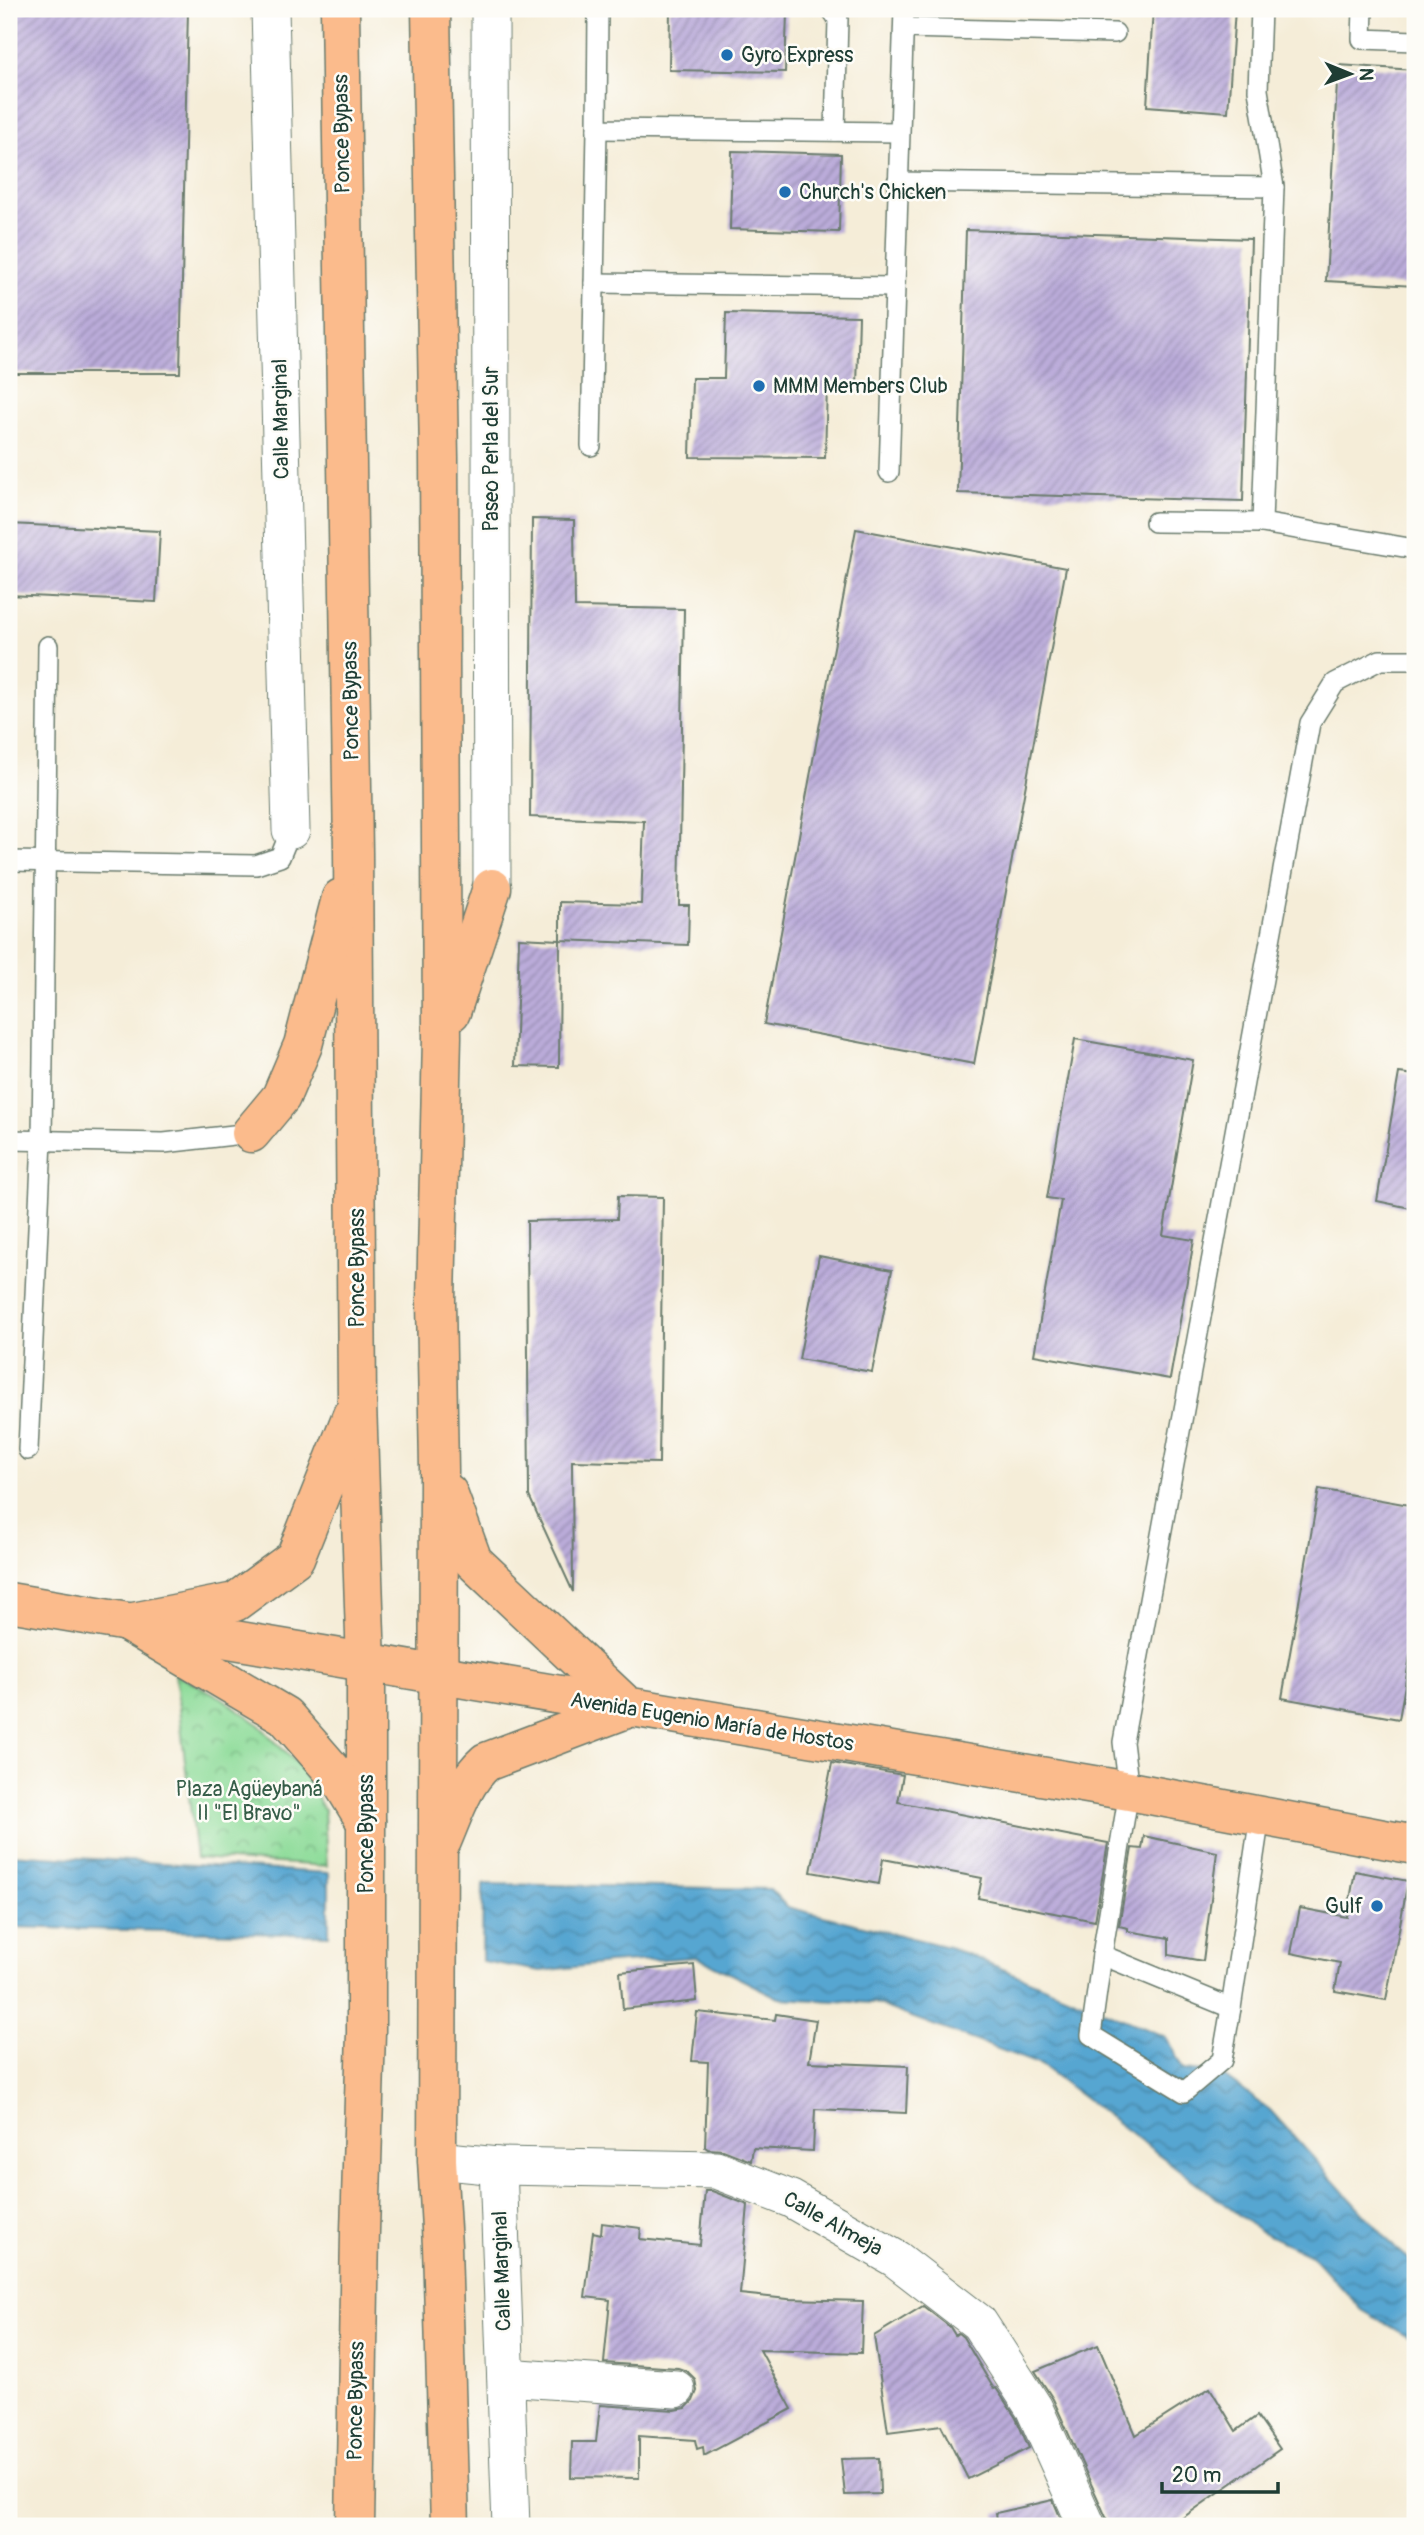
<svg xmlns="http://www.w3.org/2000/svg" width="1424" height="2535" viewBox="0 0 1424 2535" font-family="Pangolin,sans-serif">
<style>
.park{fill:url(#park-crowns);stroke:#568c67;stroke-width:2}
.water{fill:url(#water-waves);stroke:#3b7282;stroke-width:2}
.building{fill:url(#building-hatch)}
.lines{fill:none;stroke-linecap:round;stroke-linejoin:round}
.service-casing{stroke:#6a7b6d;stroke-width:22}
.minor-casing{stroke:#6a7b6d;stroke-width:39}
.primary-casing{stroke:#6a7b6d;stroke-width:41}
.trunk-casing{stroke:#6a7b6d;stroke-width:41}
.service{stroke:#fff;stroke-width:19}
.minor{stroke:#fff;stroke-width:37}
.primary{stroke:#fbbb8c;stroke-width:38}
.trunk{stroke:#fbbb8c;stroke-width:38}
.poi-dot{fill:#1f6fb2;stroke:#fdfcf7;stroke-width:2.5}
.labels{text-anchor:middle;dominant-baseline:central;stroke-width:5;stroke-linejoin:round;paint-order:stroke}
.poi-label{font-size:21px;fill:#1f3d34;stroke:#fdfcf7;text-anchor:start}
.street-label{font-size:21px;fill:#1f3d34;stroke:#fdfcf7}
.park-label{font-size:21px;fill:#355d48;stroke:#fdfcf7}
</style>
<defs>
<pattern id="park-crowns" width="20" height="18" patternUnits="userSpaceOnUse" patternTransform="scale(1.75)"><rect width="20" height="18" fill="#8edc9a"/><path d="M2 6a3 3 0 1 1 6 0M12 15a3 3 0 1 1 6 0" fill="none" stroke="#73b47e"/></pattern>
<pattern id="water-waves" width="16" height="10" patternUnits="userSpaceOnUse" patternTransform="scale(1.75)"><rect width="16" height="10" fill="#57a6d1"/><path d="M0 5q4-4 8 0t8 0" fill="none" stroke="#4788aa"/></pattern>
<pattern id="building-hatch" width="6" height="6" patternUnits="userSpaceOnUse" patternTransform="scale(1.75)"><rect width="6" height="6" fill="#bbacda"/><path d="M-1 1l2-2M0 6l6-6M5 7l2-2" fill="none" stroke="#978db2"/></pattern>
</defs>
<rect width="100%" height="100%" fill="#fdfcf7"/>
<filter id="ink" filterUnits="userSpaceOnUse"><feTurbulence type="fractalNoise" baseFrequency=".0143" numOctaves="2"/><feDisplacementMap in="SourceGraphic" scale="14" xChannelSelector="R" yChannelSelector="G"/><feConvolveMatrix kernelMatrix="1 2 1 2 8 2 1 2 1" color-interpolation-filters="sRGB"/></filter>
<filter id="wash" filterUnits="userSpaceOnUse"><feTurbulence type="fractalNoise" baseFrequency=".00686" numOctaves="4" result="noise"/><feDisplacementMap in="SourceGraphic" scale="28" xChannelSelector="R" yChannelSelector="G"/><feGaussianBlur stdDeviation="1.57" result="paint"/><feColorMatrix in="noise" values="0 0 0 0 0 0 0 0 0 0 0 0 0 0 0 0 0 1.4 0 .05"/><feComposite in="paint" operator="in"/></filter>
<g filter="url(#wash)">
<rect width="100%" height="100%" fill="#f5edd8"/>
<path class="park" d="M 175,1673 L 222,1698 L 257,1723 L 301,1768 L 324,1810 L 327,1866 L 196,1858 Z"/>
<g class="water">
<path d="M 9,1854 L 329,1873 L 329,1935 L 9,1927 Z"/>
<path d="M 483,1884 L 770,1889 L 787,1907 L 952,1948 L 1166,2037 L 1183,2070 L 1221,2074 L 1270,2110 L 1395,2248 L 1415,2265 L 1415,2336 L 1408,2337 L 1362,2310 L 1313,2256 L 1260,2231 L 1041,2065 L 874,2003 L 779,1998 L 697,1957 L 609,1963 L 541,1971 L 482,1961 Z"/>
</g>
<g id="blocks">
<g class="building">
<path d="M 9,9 L 188,9 L 180,373 L 9,373 Z"/>
<path d="M 670,9 L 752,9 L 752,12 L 787,13 L 785,72 L 669,70 Z"/>
<path d="M 1153,9 L 1235,9 L 1228,112 L 1147,106 Z"/>
<path d="M 1338,65 L 1415,70 L 1415,286 L 1326,281 Z"/>
<path d="M 732,151 L 841,154 L 839,232 L 730,229 Z"/>
<path d="M 966,230 L 1251,239 L 1243,501 L 958,493 Z"/>
<path d="M 726,313 L 859,316 L 857,387 L 827,385 L 825,458 L 690,457 L 692,378 L 724,378 Z"/>
<path d="M 532,519 L 574,520 L 575,607 L 684,609 L 679,905 L 689,905 L 688,945 L 560,940 L 560,902 L 641,904 L 644,821 L 530,817 Z"/>
<path d="M 9,524 L 160,531 L 156,602 L 9,595 Z"/>
<path d="M 856,529 L 1066,568 L 974,1064 L 764,1024 Z"/>
<path d="M 519,938 L 560,940 L 559,1067 L 515,1066 Z"/>
<path d="M 1075,1039 L 1193,1060 L 1163,1235 L 1194,1240 L 1170,1379 L 1034,1355 L 1061,1200 L 1047,1198 Z"/>
<path d="M 1399,1073 L 1415,1075 L 1415,1209 L 1377,1201 Z"/>
<path d="M 618,1196 L 663,1197 L 659,1463 L 572,1461 L 573,1592 L 529,1496 L 527,1221 L 617,1219 Z"/>
<path d="M 819,1256 L 892,1270 L 872,1372 L 799,1359 Z"/>
<path d="M 1319,1489 L 1415,1506 L 1415,1628 L 1399,1719 L 1282,1698 Z"/>
<path d="M 832,1763 L 903,1775 L 898,1802 L 1108,1843 L 1095,1921 L 978,1898 L 982,1878 L 883,1859 L 879,1884 L 811,1872 Z"/>
<path d="M 1144,1836 L 1217,1852 L 1203,1961 L 1169,1955 L 1169,1938 L 1128,1931 L 1128,1928 L 1119,1926 L 1132,1848 L 1142,1849 Z"/>
<path d="M 1355,1871 L 1408,1881 L 1386,2000 L 1335,1991 L 1340,1963 L 1291,1953 L 1300,1908 L 1347,1917 Z"/>
<path d="M 694,1965 L 697,2001 L 623,2009 L 620,1972 Z"/>
<path d="M 697,2012 L 775,2020 L 776,2014 L 816,2020 L 809,2062 L 908,2066 L 906,2113 L 815,2109 L 813,2151 L 753,2148 L 751,2161 L 723,2150 L 708,2149 L 705,2147 L 708,2062 L 692,2061 Z"/>
<path d="M 705,2191 L 712,2191 L 748,2205 L 740,2294 L 788,2299 L 863,2301 L 861,2353 L 760,2350 L 792,2409 L 704,2456 L 703,2447 L 697,2449 L 695,2440 L 639,2436 L 639,2478 L 571,2477 L 572,2442 L 596,2442 L 600,2405 L 675,2410 L 686,2408 L 693,2401 L 697,2391 L 695,2379 L 687,2371 L 678,2368 L 604,2363 L 610,2300 L 585,2297 L 593,2232 L 601,2234 L 602,2223 L 641,2228 L 640,2239 L 700,2245 Z"/>
<path d="M 923,2306 L 950,2327 L 955,2335 L 958,2333 L 963,2337 L 994,2389 L 996,2388 L 1016,2418 L 1029,2448 L 968,2479 L 941,2425 L 888,2432 L 874,2336 Z"/>
<path d="M 1098,2345 L 1136,2435 L 1210,2388 L 1236,2431 L 1257,2416 L 1280,2449 L 1171,2526 L 1108,2526 L 1106,2517 L 1053,2399 L 1035,2371 Z"/>
<path d="M 879,2458 L 880,2494 L 845,2495 L 841,2459 Z"/>
<path d="M 1053,2500 L 1064,2526 L 998,2526 L 996,2513 Z"/>
</g>
</g>
</g>
<g filter="url(#ink)">
<use href="#blocks" fill-opacity="0" stroke="#6a7b6d" stroke-width="2"/>
<g class="lines">
<g class="service-casing">
<g id="service">
<path d="M 598,9 L 597,129 L 899,132"/>
<path d="M 831,9 L 838,19 L 835,131"/>
<path d="M 1363,9 L 1362,39 L 1415,41"/>
<path d="M 904,28 L 1115,33"/>
<path d="M 897,182 L 1274,187 L 1258,90 L 1261,9"/>
<path d="M 1274,187 L 1262,523 L 1415,549"/>
<path d="M 594,283 L 895,287"/>
<path d="M 591,446 L 597,129"/>
<path d="M 889,472 L 904,9"/>
<path d="M 1155,522 L 1262,523"/>
<path d="M 9,861 L 256,865 L 280,857 L 291,830"/>
<path d="M 9,1140 L 164,1143 L 251,1133"/>
<path d="M 28,1450 L 42,1140 L 48,646"/>
<path d="M 1260,1816 L 1231,2008 L 1102,1955 L 1129,1791 L 1123,1742 L 1310,723 L 1335,683 L 1380,660 L 1415,660"/>
<path d="M 1102,1955 L 1091,2035 L 1184,2092 L 1222,2060 L 1231,2008"/>
</g>
</g>
<g class="minor-casing">
<g id="minor">
<path d="M 270,9 L 291,830"/>
<path d="M 490,9 L 492,888"/>
<path d="M 437,2160 L 498,2166 L 716,2170 L 791,2199 L 896,2259 L 979,2323 L 1034,2408 L 1087,2526"/>
<path d="M 498,2166 L 511,2526"/>
<path d="M 506,2377 L 676,2389"/>
</g>
</g>
<g class="primary-casing">
<path id="primary" d="M 9,1602 L 1129,1791 L 1415,1845"/>
</g>
<g class="trunk-casing">
<g id="trunk">
<path d="M 340,9 L 353,852 L 357,1403 L 366,1664 L 366,2032 L 360,2231 L 355,2526"/>
<path d="M 431,9 L 439,457 L 442,1037 L 436,1301 L 439,1470 L 437,2160 L 442,2246 L 450,2526"/>
<path d="M 451,1012 L 492,888"/>
<path d="M 251,1133 L 281,1097 L 303,1045 L 341,898"/>
<path d="M 128,1623 L 235,1602 L 295,1558 L 352,1415"/>
<path d="M 128,1623 L 285,1716 L 339,1778 L 366,1822"/>
<path d="M 442,1841 C 454,1813 463,1782 486,1762 L 629,1708 L 473,1561 L 448,1493"/>
</g>
</g>
<use href="#service" class="service"/>
<use href="#minor" class="minor"/>
<use href="#primary" class="primary"/>
<use href="#trunk" class="trunk"/>
</g>
</g>
<g class="poi-dot">
<circle cx="727" cy="55" r="7"/>
<circle cx="785" cy="192" r="7"/>
<circle cx="759" cy="386" r="7"/>
<circle cx="1377" cy="1906" r="7"/>
</g>
<g class="labels">
<g class="poi-label">
<text x="741" y="55">Gyro Express</text>
<text x="799" y="192">Church's Chicken</text>
<text x="773" y="386">MMM Members Club</text>
<text x="1363" y="1906" text-anchor="end">Gulf</text>
</g>
<g class="street-label">
<text transform="translate(342 134) rotate(-91)">Ponce Bypass</text>
<text transform="translate(281 419) rotate(-91)">Calle Marginal</text>
<text transform="translate(491 449) rotate(-90)">Paseo Perla del Sur</text>
<text transform="translate(351 701) rotate(-91)">Ponce Bypass</text>
<text transform="translate(357 1268) rotate(-90)">Ponce Bypass</text>
<text transform="translate(712 1722) rotate(9)">Avenida Eugenio María de Hostos</text>
<text transform="translate(366 1834) rotate(-90)">Ponce Bypass</text>
<text transform="translate(833 2224) rotate(29)">Calle Almeja</text>
<text transform="translate(502 2271) rotate(-92)">Calle Marginal</text>
<text transform="translate(356 2401) rotate(-89)">Ponce Bypass</text>
</g>
<g class="park-label">
<text x="249" y="1789">Plaza Agüeybaná<tspan x="249" dy="24">II "El Bravo"</tspan></text>
</g>
</g>
<rect width="1424" height="2535" fill="none" stroke="#fdfcf7" stroke-width="35"/>
<g transform="translate(1350 74) rotate(91)" stroke="#fdfcf7" stroke-width="5" paint-order="stroke">
<path d="M0-5L12 26L0 18L-12 26Z" fill="#1f3d34"/>
<text y="-10" font-size="19" font-weight="bold" text-anchor="middle" fill="#1f3d34">N</text>
</g>
<path d="M1162 2482v10h116v-10" fill="none" stroke="#1f3d34" stroke-width="3.5"/>
<text x="1172" y="2482" font-size="21" fill="#1f3d34" stroke="#fdfcf7" stroke-width="5" paint-order="stroke">20 m</text>
</svg>
